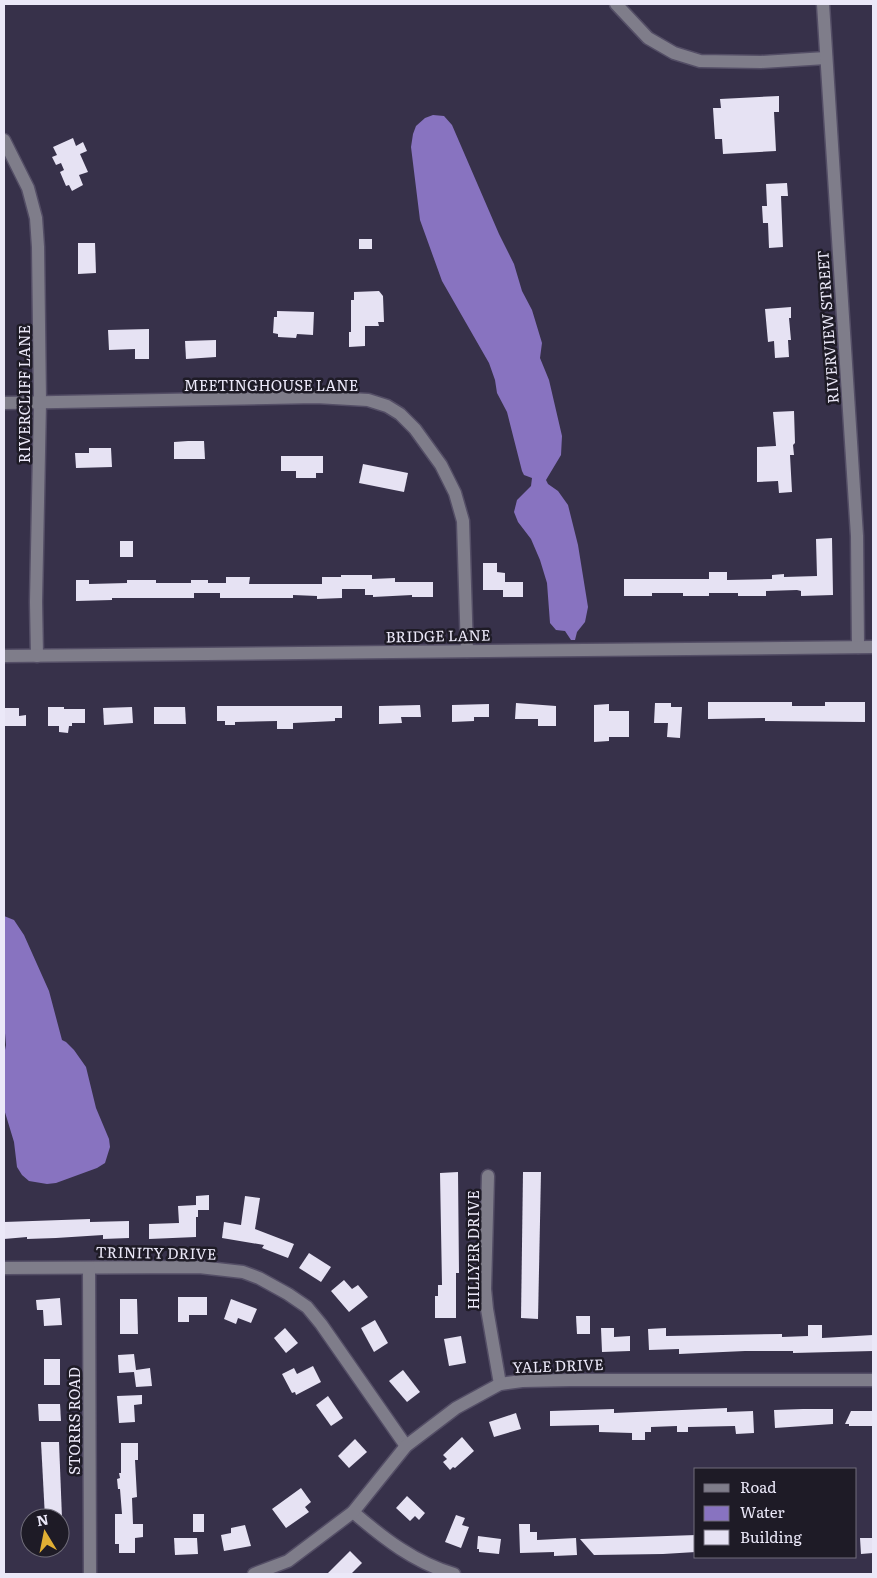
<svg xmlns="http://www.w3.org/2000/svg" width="877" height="1578" viewBox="0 0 877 1578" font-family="Literata,serif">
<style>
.water{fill:#8873c0}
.building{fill:#e6e2f3}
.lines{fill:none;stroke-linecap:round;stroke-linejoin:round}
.minor-casing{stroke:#544e66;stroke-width:15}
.minor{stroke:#7f7d8a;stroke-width:12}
.labels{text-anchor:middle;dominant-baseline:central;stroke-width:5;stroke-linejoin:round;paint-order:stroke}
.street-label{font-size:15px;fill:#ebe8f8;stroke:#1e1b26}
</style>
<rect width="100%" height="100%" fill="#37314a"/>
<g class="water">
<path d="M 433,115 L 444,116 L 452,125 L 499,234 L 514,264 L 522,291 L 532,310 L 542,343 L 540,358 L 549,380 L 562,436 L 561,455 L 546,480 L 548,484 L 558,491 L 568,505 L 578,545 L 588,607 L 585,622 L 577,632 L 575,640 L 571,640 L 565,631 L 556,630 L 550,623 L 547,583 L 540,560 L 531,539 L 518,522 L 514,512 L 517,500 L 531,486 L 532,478 L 524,475 L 522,471 L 507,412 L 497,393 L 495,380 L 489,363 L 442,281 L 420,220 L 411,147 L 413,134 L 416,126 L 425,118 Z"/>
<path d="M 4,916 L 14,920 L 24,935 L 49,991 L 62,1040 L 66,1042 L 74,1050 L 86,1067 L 96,1108 L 109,1139 L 110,1147 L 105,1163 L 97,1168 L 56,1183 L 47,1184 L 29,1181 L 22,1175 L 17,1167 L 14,1142 L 4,1109 L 4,1055 L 6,1045 L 4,1021 Z"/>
</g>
<g class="building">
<path d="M 779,96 L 779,112 L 774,112 L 776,151 L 723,154 L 722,139 L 715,139 L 713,108 L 721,108 L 720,99 Z"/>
<path d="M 73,138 L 76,146 L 83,142 L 87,151 L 80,154 L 88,172 L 79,175 L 83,185 L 72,191 L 69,185 L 66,186 L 60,172 L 64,170 L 61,163 L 56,165 L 52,157 L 57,155 L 53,147 Z"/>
<path d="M 787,183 L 788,196 L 781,196 L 783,247 L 769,248 L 768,223 L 763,223 L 762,206 L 767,206 L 766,184 Z"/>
<rect x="359" y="239" width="13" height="10"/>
<path d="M 78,243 L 95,243 L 96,273 L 78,274 Z"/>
<path d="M 379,291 L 383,296 L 384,322 L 378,322 L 379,326 L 365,326 L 365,346 L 349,347 L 349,332 L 351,332 L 351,300 L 354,300 L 354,292 Z"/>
<path d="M 791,307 L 791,318 L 789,318 L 791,340 L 788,340 L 789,357 L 775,358 L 774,341 L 768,342 L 765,309 Z"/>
<path d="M 277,311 L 314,312 L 313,335 L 297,334 L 296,338 L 278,337 L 278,334 L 273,333 L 274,317 L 277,317 Z"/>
<path d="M 149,329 L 149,359 L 135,359 L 135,349 L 109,350 L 108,330 Z"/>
<path d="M 216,340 L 216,357 L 186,359 L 185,341 Z"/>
<path d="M 794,411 L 795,443 L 793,445 L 794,455 L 790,455 L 792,492 L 779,493 L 778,481 L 757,482 L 757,447 L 776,446 L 773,412 Z"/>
<path d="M 188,441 L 204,441 L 205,459 L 174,459 L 174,442 Z"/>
<path d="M 89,448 L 111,448 L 112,467 L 76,468 L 75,453 L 89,453 Z"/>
<path d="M 281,456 L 323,456 L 323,473 L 316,473 L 316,478 L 296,478 L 296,471 L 281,471 Z"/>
<path d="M 363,464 L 408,473 L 404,492 L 359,483 Z"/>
<path d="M 832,538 L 833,595 L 801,596 L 801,591 L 797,590 L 766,591 L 766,596 L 738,596 L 738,593 L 709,593 L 709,596 L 683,596 L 683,593 L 652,593 L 652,596 L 624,596 L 624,579 L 709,579 L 709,572 L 727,572 L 727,580 L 772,579 L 772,575 L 784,574 L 784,577 L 817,576 L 816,539 Z"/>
<rect x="120" y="541" width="13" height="16"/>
<path d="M 483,563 L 497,563 L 497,572 L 505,573 L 505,582 L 523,582 L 523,597 L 503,597 L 503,590 L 483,590 Z"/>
<path d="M 341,575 L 372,575 L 372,579 L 395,578 L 395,582 L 433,582 L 433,597 L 412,597 L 412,595 L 373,597 L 373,595 L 365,595 L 365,589 L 342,589 L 342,598 L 317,599 L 317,596 L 293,595 L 293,598 L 220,598 L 220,593 L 194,593 L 194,598 L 112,598 L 112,600 L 76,601 L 76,580 L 89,580 L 89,584 L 127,583 L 127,580 L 156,580 L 156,583 L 191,583 L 191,580 L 208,580 L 208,583 L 226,583 L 226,577 L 250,577 L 249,584 L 322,584 L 322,577 L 341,577 Z"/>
<path d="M 708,702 L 792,702 L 792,706 L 825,706 L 825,702 L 865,702 L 865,722 L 765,721 L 765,718 L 708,719 Z"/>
<path d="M 516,703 L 556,706 L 556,726 L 538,726 L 538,719 L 515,719 Z"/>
<path d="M 655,703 L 671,703 L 671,707 L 682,707 L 680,738 L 667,737 L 668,723 L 654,723 Z"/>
<path d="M 489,704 L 489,717 L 474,717 L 474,721 L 452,722 L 452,705 Z"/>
<path d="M 609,704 L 609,711 L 629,711 L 629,737 L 609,737 L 609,741 L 594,742 L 594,705 Z"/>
<path d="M 420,705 L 421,717 L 401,717 L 402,723 L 379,724 L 379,706 Z"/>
<path d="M 217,706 L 342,706 L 342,718 L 335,718 L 335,721 L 293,723 L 293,729 L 277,729 L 277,721 L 235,722 L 235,725 L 225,725 L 225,721 L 217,721 Z"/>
<path d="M 48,707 L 64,707 L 64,709 L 85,709 L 85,723 L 72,723 L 72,726 L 69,726 L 68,733 L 59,732 L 59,726 L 48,726 Z"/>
<path d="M 132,707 L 133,723 L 104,725 L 103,708 Z"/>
<path d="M 154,707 L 185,707 L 186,724 L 154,724 Z"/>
<path d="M 4,708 L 19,708 L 19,716 L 26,715 L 26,726 L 4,726 Z"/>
<path d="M 458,1172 L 459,1273 L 456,1273 L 456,1318 L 435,1318 L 435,1296 L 438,1296 L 438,1285 L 442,1285 L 440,1173 Z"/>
<path d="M 523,1172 L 541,1172 L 538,1319 L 521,1318 Z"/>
<path d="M 209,1195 L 209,1210 L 198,1210 L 198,1217 L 196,1217 L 196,1237 L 149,1239 L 149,1224 L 179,1223 L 178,1206 L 196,1205 L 196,1196 Z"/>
<path d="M 245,1196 L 260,1198 L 255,1229 L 294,1244 L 288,1258 L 262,1248 L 264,1245 L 222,1238 L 224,1222 L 241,1225 Z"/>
<path d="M 90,1219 L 90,1222 L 129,1221 L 129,1238 L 103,1239 L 103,1235 L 56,1238 L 27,1239 L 27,1237 L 4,1239 L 4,1222 Z"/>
<path d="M 309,1253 L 331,1267 L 321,1282 L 299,1268 Z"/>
<path d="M 344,1280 L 352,1289 L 358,1285 L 368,1297 L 349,1312 L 331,1291 Z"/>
<path d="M 178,1297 L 207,1297 L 207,1315 L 189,1315 L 189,1322 L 178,1322 Z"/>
<path d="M 60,1298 L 62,1325 L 44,1326 L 43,1310 L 37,1310 L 36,1300 Z"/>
<path d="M 120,1299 L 137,1299 L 138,1334 L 120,1334 Z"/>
<path d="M 231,1299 L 257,1309 L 251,1323 L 238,1318 L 236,1324 L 224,1319 Z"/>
<path d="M 576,1316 L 590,1316 L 590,1334 L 577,1334 Z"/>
<path d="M 375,1320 L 388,1343 L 374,1352 L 361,1328 Z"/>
<path d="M 808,1325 L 822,1325 L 822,1338 L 873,1335 L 873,1351 L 793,1353 L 793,1351 L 745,1351 L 679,1354 L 679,1349 L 649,1350 L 648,1329 L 666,1328 L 666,1336 L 782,1334 L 782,1337 L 808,1336 Z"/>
<path d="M 285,1328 L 298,1343 L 286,1353 L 274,1338 Z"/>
<path d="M 601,1328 L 614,1328 L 614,1337 L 630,1336 L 630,1351 L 602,1352 Z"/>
<path d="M 461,1336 L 466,1363 L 449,1366 L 444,1339 Z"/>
<path d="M 134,1354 L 136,1370 L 150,1368 L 152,1386 L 136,1387 L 134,1372 L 119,1373 L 118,1355 Z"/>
<rect x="44" y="1359" width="16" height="26"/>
<path d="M 313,1366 L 321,1382 L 296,1395 L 295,1392 L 292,1393 L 282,1374 L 294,1368 L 297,1374 Z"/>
<path d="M 403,1370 L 420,1392 L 407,1402 L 389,1381 Z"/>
<path d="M 142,1395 L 142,1404 L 134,1405 L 135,1422 L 119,1423 L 117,1396 Z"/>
<path d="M 328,1396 L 343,1418 L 331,1426 L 316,1405 Z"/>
<path d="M 38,1404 L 60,1404 L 61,1421 L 39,1421 Z"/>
<path d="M 727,1408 L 727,1412 L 753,1411 L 754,1433 L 736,1434 L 735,1426 L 688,1427 L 688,1432 L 677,1432 L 677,1426 L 651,1427 L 651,1432 L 645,1432 L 645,1440 L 632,1440 L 632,1433 L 599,1432 L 599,1425 L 550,1426 L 550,1411 L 614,1409 L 614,1413 Z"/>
<path d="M 803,1409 L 833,1409 L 833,1424 L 775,1428 L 774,1410 Z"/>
<path d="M 851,1411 L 872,1411 L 872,1426 L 849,1426 L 849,1424 L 845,1424 Z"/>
<path d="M 516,1413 L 521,1429 L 494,1437 L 489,1422 Z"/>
<path d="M 462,1437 L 474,1451 L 455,1468 L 453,1467 L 450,1470 L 443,1462 L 447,1459 L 443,1455 Z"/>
<path d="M 355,1439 L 367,1452 L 349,1468 L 338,1456 Z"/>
<path d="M 41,1442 L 59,1442 L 62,1518 L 45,1518 Z"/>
<path d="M 121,1443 L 138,1443 L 138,1460 L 135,1460 L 137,1497 L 132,1498 L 133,1524 L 143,1524 L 143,1537 L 135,1538 L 135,1553 L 119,1553 L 119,1544 L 115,1544 L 115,1514 L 122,1514 L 120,1489 L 118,1489 L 117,1479 L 120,1478 L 119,1473 L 121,1473 Z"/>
<path d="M 301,1488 L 311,1502 L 305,1507 L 309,1512 L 286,1528 L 272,1509 Z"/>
<path d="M 407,1496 L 425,1513 L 419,1520 L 415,1516 L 410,1521 L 396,1508 Z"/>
<rect x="193" y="1514" width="11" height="18"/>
<path d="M 456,1515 L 465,1518 L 462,1525 L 469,1527 L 461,1548 L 445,1542 Z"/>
<path d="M 519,1524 L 530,1524 L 530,1532 L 537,1532 L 537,1540 L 576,1538 L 577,1555 L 554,1556 L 554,1552 L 520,1553 Z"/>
<path d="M 245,1525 L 251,1546 L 224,1551 L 221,1535 L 231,1533 L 231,1528 Z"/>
<path d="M 696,1535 L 696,1552 L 663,1554 L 594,1555 L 580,1539 Z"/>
<path d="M 478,1536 L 501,1539 L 499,1554 L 479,1552 L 479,1549 L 477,1549 Z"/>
<path d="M 174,1538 L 197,1538 L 198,1554 L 175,1555 Z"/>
<path d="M 860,1538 L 873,1538 L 873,1553 L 861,1554 Z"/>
<path d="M 350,1551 L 362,1563 L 351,1574 L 327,1574 Z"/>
</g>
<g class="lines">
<g class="minor-casing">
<g id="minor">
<path d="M 616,4 L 648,38 L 674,53 L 700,61 L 761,62 L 826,58"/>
<path d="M 823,4 L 857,536 L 858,647"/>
<path d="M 4,140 L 28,188 L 36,218 L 38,247 L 40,402 L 36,602 L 37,656"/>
<path d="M 4,403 L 316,397 L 368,400 L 387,406 L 400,414 L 415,429 L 441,465 L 455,493 L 463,521 L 467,651"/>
<path d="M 4,656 L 873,647"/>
<path d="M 488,1176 L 485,1289 L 487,1309 L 500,1384"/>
<path d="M 4,1268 L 199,1267 L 243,1272 L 259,1278 L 288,1294 L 307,1307 L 321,1324 L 406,1446"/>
<path d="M 89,1268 L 90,1574"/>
<path d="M 353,1512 C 383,1538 415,1563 454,1574"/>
<path d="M 254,1574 L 288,1561 L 353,1512 L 406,1446 L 456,1408 L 500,1384 L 522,1381 L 570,1380 L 873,1380"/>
</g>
</g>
<use href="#minor" class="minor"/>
</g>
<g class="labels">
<g class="street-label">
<text transform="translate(827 327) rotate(-94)">RIVERVIEW STREET</text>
<text x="271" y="384">MEETINGHOUSE LANE</text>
<text transform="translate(23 394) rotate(-90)">RIVERCLIFF LANE</text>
<text transform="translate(438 635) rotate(-1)">BRIDGE LANE</text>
<text transform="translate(472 1250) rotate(-90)">HILLYER DRIVE</text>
<text transform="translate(156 1252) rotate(1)">TRINITY DRIVE</text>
<text transform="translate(558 1365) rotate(-2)">YALE DRIVE</text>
<text transform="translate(73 1421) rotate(-90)">STORRS ROAD</text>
</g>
</g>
<rect width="877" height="1578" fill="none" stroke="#ebe8f8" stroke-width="10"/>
<rect x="694" y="1468" width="162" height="90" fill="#1e1b26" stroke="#706d7a"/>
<rect x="704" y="1484" width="25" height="8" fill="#7f7d8a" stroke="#706d7a"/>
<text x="740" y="1493" font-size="15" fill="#ebe8f8">Road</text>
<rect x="704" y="1506" width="25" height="15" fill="#8873c0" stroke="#706d7a"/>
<text x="740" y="1518" font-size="15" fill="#ebe8f8">Water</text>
<rect x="704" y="1530" width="25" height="15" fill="#e6e2f3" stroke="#706d7a"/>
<text x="740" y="1543" font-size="15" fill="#ebe8f8">Building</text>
<g transform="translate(45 1533) rotate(350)"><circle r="24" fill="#1e1b26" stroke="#706d7a"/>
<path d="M0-4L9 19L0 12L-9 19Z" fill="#e1af34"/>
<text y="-8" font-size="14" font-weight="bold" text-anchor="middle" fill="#ebe8f8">N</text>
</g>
</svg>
